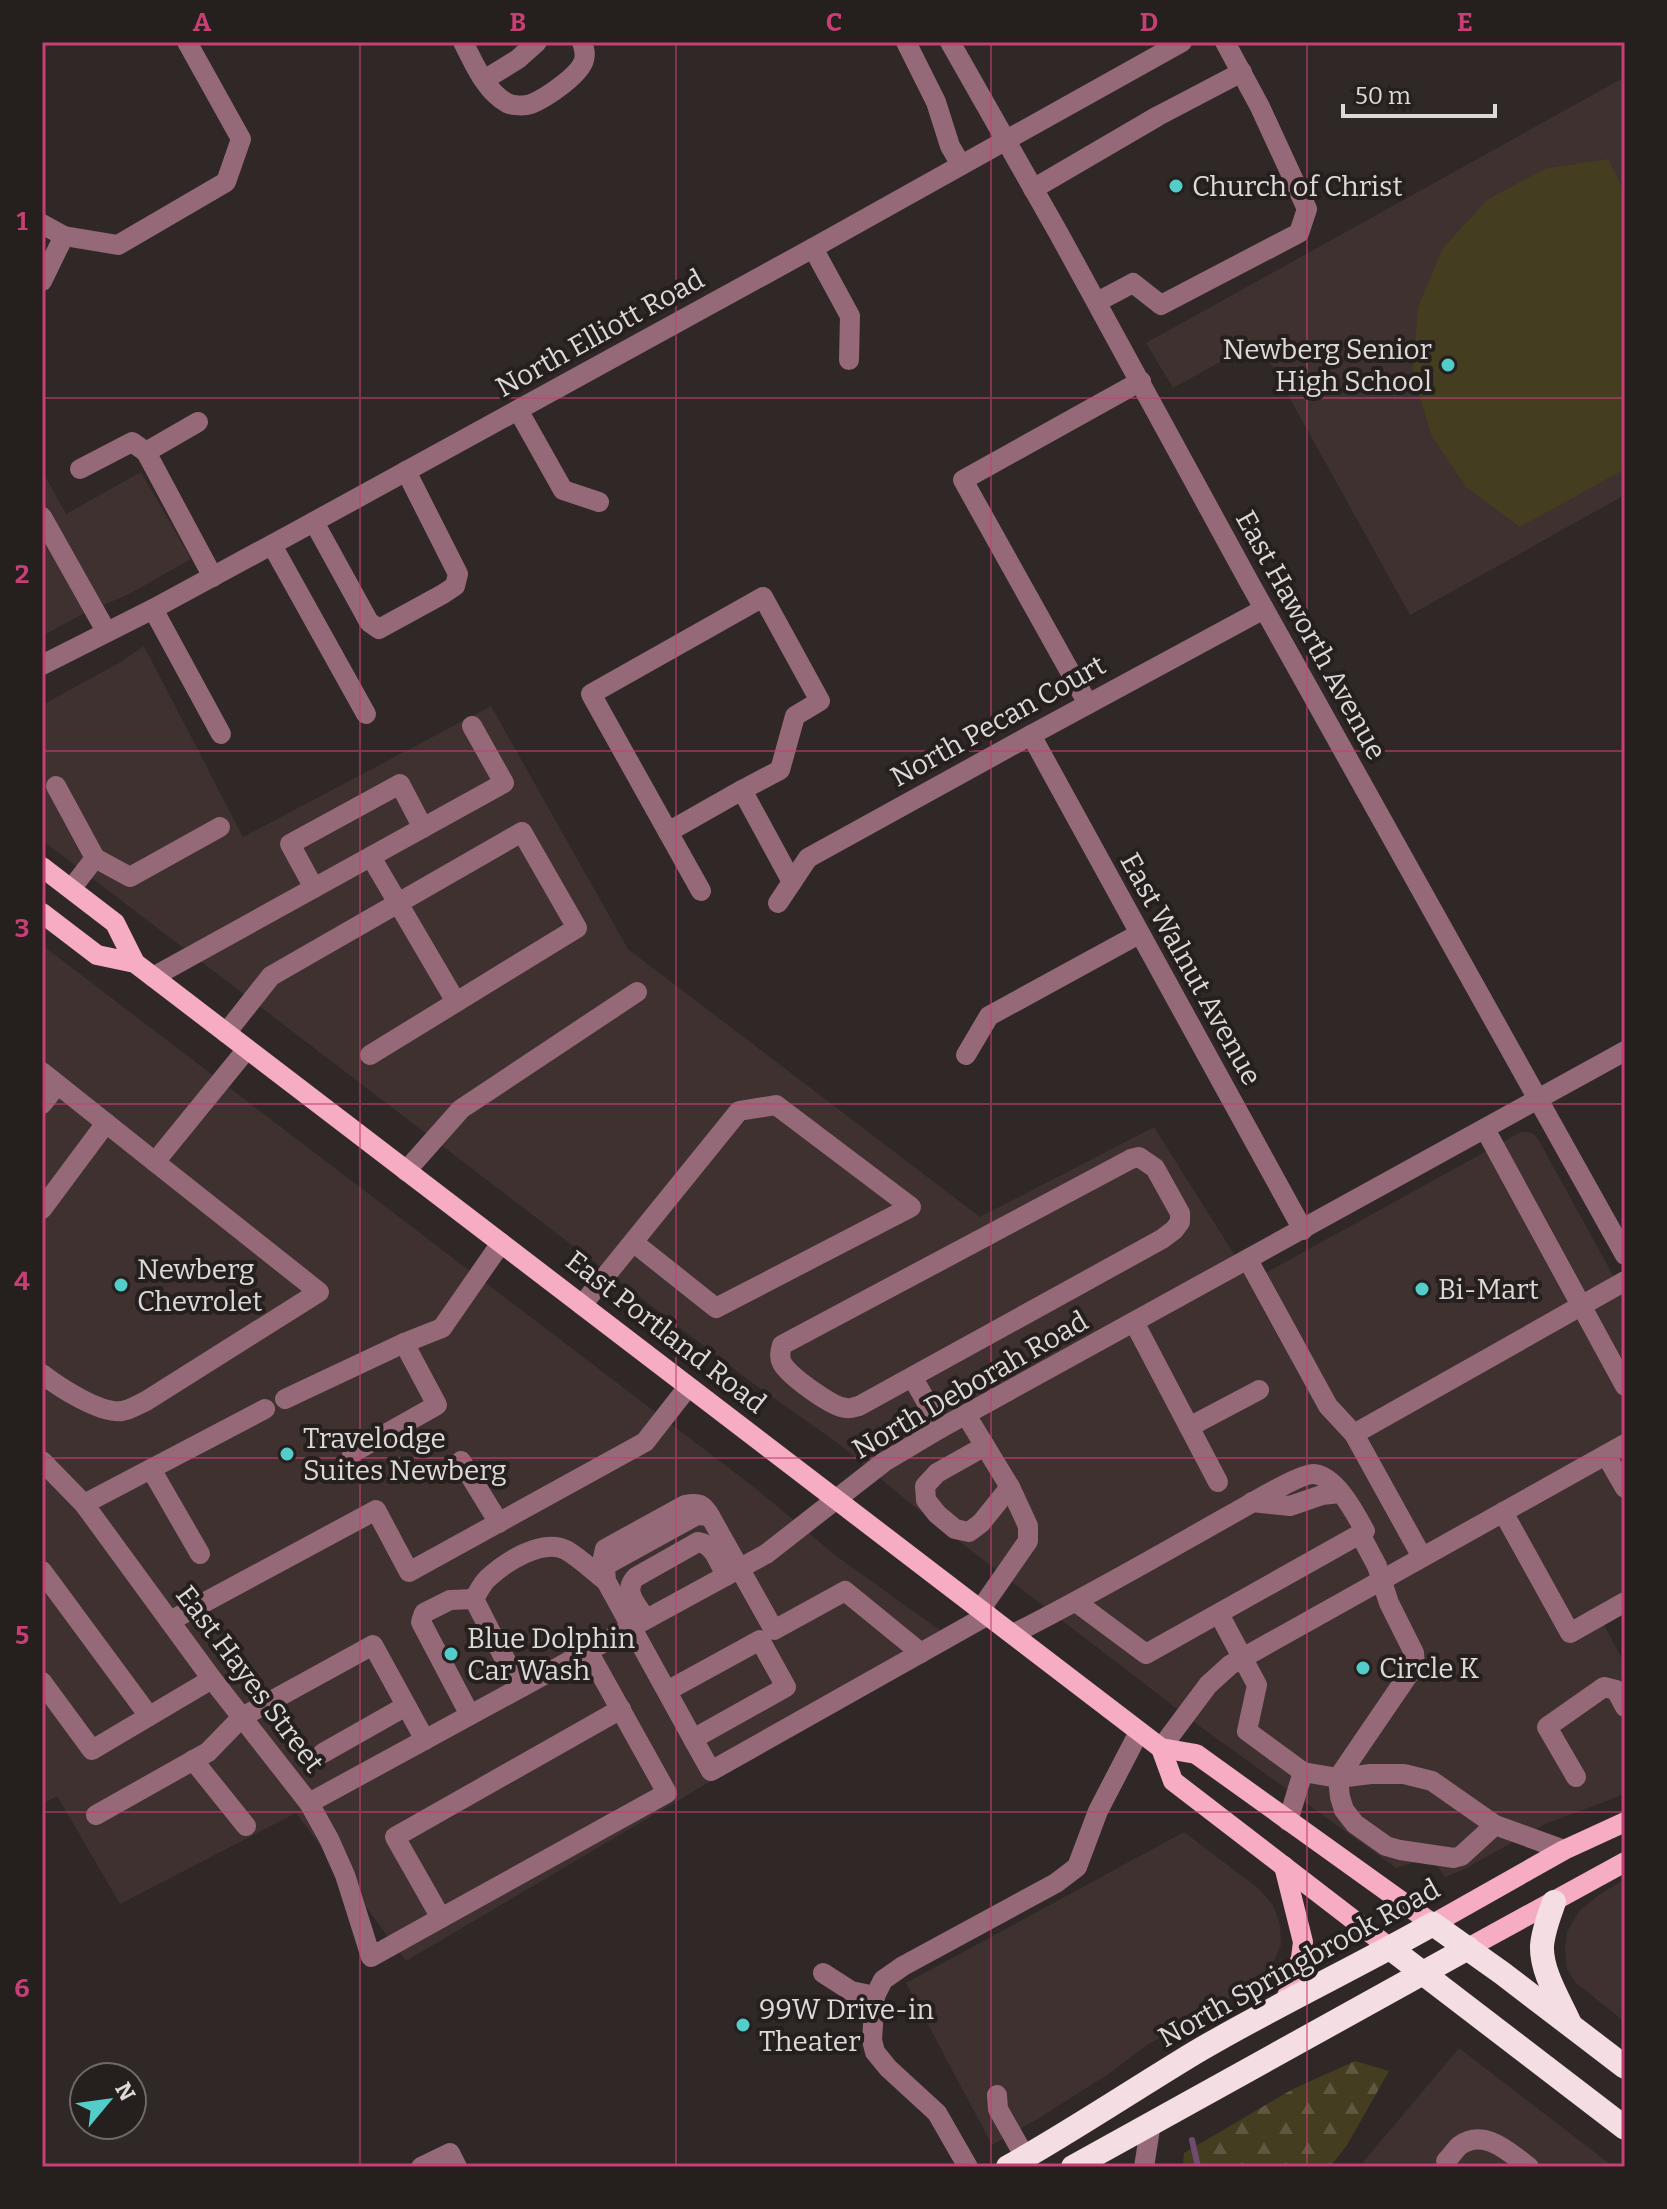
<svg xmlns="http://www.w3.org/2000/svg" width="1667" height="2209" viewBox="0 0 1667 2209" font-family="Bitter,serif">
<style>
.built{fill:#3e312f}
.grass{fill:#453d20}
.forest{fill:url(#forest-firs)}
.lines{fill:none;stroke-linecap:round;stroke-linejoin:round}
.stream{stroke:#704b70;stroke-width:6}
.minor{stroke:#956977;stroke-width:20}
.major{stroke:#f6adc4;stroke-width:20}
.highway{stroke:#f4dde3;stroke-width:24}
.grid{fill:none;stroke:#c73f74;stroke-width:2;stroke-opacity:0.55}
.poi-dot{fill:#53cdc9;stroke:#251f1e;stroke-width:3}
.labels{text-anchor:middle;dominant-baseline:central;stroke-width:8;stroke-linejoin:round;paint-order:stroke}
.poi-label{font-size:28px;fill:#ddd9d8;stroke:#251f1e;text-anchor:start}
.street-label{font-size:28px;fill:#ddd9d8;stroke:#251f1e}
.neatline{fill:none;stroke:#c73f74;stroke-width:3}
.grid-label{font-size:26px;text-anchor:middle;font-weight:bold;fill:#c73f74}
</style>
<defs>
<pattern id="forest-firs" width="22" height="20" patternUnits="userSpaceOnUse" patternTransform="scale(2)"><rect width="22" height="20" fill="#453d20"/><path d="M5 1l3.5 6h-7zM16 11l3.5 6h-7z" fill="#5f5840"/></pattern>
</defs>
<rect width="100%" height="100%" fill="#2f2827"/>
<g class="built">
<path d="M 1625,77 L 1625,495 L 1410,615 L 1258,341 L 1173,388 L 1146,343 Z"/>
<path d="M 42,470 L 66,514 L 141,472 L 191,559 L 129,594 L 83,614 L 42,636 Z"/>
<path d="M 144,646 L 243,837 L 491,706 L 628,949 L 980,1217 L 1154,1127 L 1251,1281 L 1521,1132 L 1527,1132 L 1534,1134 L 1538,1139 L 1625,1297 L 1625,1613 L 1604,1625 L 1625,1664 L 1625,1794 L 1545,1824 L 1465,1869 L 1445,1877 L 1434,1862 L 1419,1861 L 1396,1868 L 1198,1725 L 912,1505 L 839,1444 L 751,1382 L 42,840 L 42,705 L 119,663 Z"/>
<path d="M 42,945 L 759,1491 L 835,1555 L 952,1639 L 406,1961 L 296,1813 L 120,1904 L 57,1796 L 42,1804 Z"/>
<path d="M 1184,1832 L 1258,1888 L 1273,1905 L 1280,1925 L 1281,1945 L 1274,1961 L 1252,1986 L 1147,2045 L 1110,2073 L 1036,2120 L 992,2145 L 906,1983 Z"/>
<path d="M 1625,1879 L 1625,2022 L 1576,1983 L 1567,1969 L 1565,1951 L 1567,1932 L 1579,1911 L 1600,1894 Z"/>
<path d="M 1459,2048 L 1614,2167 L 1359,2167 Z"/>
</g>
<path class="grass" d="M 1608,159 L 1625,192 L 1625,469 L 1520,527 L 1467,488 L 1431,435 L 1413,372 L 1418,307 L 1443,248 L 1487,200 L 1544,169 Z"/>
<path class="forest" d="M 1355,2061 L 1389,2071 L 1347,2145 L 1330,2167 L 1183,2167 L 1184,2153 L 1293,2089 Z"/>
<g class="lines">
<path class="stream" d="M 1192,2140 L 1198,2167"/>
<g class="minor">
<path d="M 463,42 C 474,63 485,91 507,103 C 513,106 525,106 531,104 C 546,98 580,75 584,60 C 586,53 584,48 582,42"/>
<path d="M 906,42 L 936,102 L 950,146 L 961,165"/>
<path d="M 950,42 L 1059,234 L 1248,580 L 1625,1255"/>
<path d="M 484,80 L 518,59 L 537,42"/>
<path d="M 1033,189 L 1158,116 L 1242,72"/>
<path d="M 42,224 L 64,236 L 118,245 L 226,182 L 241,139 L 187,42"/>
<path d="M 813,248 L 850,316 L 849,360"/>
<path d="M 42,281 L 64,236"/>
<path d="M 1097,302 L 1133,283 L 1161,305 L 1299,233 L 1307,209 L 1260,107 L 1225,42"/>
<path d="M 518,410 L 563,490 L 599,502"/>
<path d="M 198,422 L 146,452 L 213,577"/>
<path d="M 80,469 L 132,442 L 146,452"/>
<path d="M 42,517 L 106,631"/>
<path d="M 314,522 L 369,622 L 379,629 L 443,594 L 455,586 L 458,574 L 406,471"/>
<path d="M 272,545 L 366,714"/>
<path d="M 153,609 L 221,734"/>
<path d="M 42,665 L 153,609 L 297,531 L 813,248 L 1182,42"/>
<path d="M 1088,704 L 963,480 L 1141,381"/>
<path d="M 1031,735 L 1303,1230"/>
<path d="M 56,786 L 95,858 L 130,877 L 220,827"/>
<path d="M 668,832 L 742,790"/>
<path d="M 371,857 L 456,1002"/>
<path d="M 314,888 L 290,844 L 400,784 L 423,828"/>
<path d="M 71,889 L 95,858"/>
<path d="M 701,891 L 591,694 L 763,597 L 820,701 L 795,716 L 780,770 L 742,790 L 792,882"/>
<path d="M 778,903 L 808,858 L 1031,735 L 1264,609"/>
<path d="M 153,977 L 504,783 L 472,726"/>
<path d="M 226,1033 L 271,976 L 522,832 L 577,928 L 370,1055"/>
<path d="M 966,1055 L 989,1016 L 1139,934"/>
<path d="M 42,1072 L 155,1162"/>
<path d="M 42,1104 L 57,1085"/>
<path d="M 1485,1129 L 1625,1386"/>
<path d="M 1139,1157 L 1155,1168 L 1180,1213 L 1180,1222 L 1174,1230 L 1162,1239 L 859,1406 C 855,1407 850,1409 846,1408 C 832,1407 789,1376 782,1363 C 779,1357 780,1352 782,1345 L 1131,1159 Z"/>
<path d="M 406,1171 L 461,1109 L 637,992"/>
<path d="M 42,1209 L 106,1123"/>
<path d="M 1248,1260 L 1328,1406 L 1354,1434"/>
<path d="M 582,1305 L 739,1111 L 776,1105 L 911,1207 L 716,1308 L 633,1242"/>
<path d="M 1134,1322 L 1218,1482"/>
<path d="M 42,1374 C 59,1387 100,1414 122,1411 C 130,1410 139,1404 146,1401 L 319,1292 L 155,1162 L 247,1049"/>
<path d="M 913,1378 L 941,1428"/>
<path d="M 285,1399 L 404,1343 L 442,1328 L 501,1243"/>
<path d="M 966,1415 L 1010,1487 L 1028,1526 L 1028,1541 L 980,1610"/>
<path d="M 1189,1427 L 1259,1390"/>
<path d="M 985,1446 L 937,1473 L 925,1486 L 926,1500 L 937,1514 L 955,1529 L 969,1532 L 981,1523 L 1010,1487"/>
<path d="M 352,1453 L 437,1405 L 404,1343"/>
<path d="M 1606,1455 L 1625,1488"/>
<path d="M 42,1461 L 84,1504 L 212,1679 L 309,1803 L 329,1839 L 345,1875 L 371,1957 L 441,1918 L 395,1837 L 621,1709"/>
<path d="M 461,1461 L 499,1523"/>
<path d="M 151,1469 L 200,1554"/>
<path d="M 1252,1502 L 1290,1506 L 1322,1495 L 1340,1493"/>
<path d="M 84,1504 L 265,1409"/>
<path d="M 1503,1512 L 1570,1633 L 1625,1602"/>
<path d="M 1422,1557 L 1354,1434 L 1625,1281"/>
<path d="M 42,1571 L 149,1716"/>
<path d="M 606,1581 L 605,1568 L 608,1564 L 697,1515 L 710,1516"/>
<path d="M 1076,1602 L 1146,1654 L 1360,1534 L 1377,1566 L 1389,1603 L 1414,1653 L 1415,1665 L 1338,1778 L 1340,1797 L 1344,1810 L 1355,1824 L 1386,1846 L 1400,1850 L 1454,1858 L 1461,1856 L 1495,1825"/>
<path d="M 1219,1614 L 1257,1685 L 1247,1731 L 1303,1772"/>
<path d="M 646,1619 C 637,1605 622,1591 636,1577 L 698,1542 C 714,1544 719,1563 726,1576"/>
<path d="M 170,1621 L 376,1510 L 409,1572 L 645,1442 L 688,1387"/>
<path d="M 1013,1634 C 1087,1597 1159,1555 1232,1514 C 1247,1506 1300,1473 1314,1474 C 1336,1476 1355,1513 1365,1531 L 1360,1534"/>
<path d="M 42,1682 L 92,1750 L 212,1679"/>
<path d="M 522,1687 L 502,1654 L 474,1599 C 478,1592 482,1584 487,1579 C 505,1562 542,1538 566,1550 C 580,1558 593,1571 606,1581"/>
<path d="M 667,1691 L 760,1640 L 786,1687 L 693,1739 L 606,1581 L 601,1567 L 605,1549 L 685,1505 C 699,1502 703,1504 710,1516 L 774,1630 L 845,1591 L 921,1653"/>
<path d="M 470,1715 L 421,1622 L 424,1613 L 450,1600 L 474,1599"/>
<path d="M 693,1739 L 711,1771 L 988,1615"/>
<path d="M 1161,1748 L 1208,1685 L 1230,1665 L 1625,1444"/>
<path d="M 323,1753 L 406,1706"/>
<path d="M 193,1760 L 246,1826"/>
<path d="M 1576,1777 L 1547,1727 L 1604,1687 L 1616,1690 L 1625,1707"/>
<path d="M 309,1803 L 766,1554 L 884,1462 L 941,1428 L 1625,1051"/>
<path d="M 96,1815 L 208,1752 L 242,1717 L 373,1645 L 425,1740"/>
<path d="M 1288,1821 L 1303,1772 L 1338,1778 L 1371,1774 L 1404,1774 L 1432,1781 L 1495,1825 L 1564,1850"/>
<path d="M 441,1918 L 667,1793 L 588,1651"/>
<path d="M 823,1973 L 851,1991 L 875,1996 L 872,2040 L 875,2052 L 888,2068 L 937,2113 L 968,2167"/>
<path d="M 875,1996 L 883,1980 L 903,1966 L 1056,1883 L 1077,1867 L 1098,1811 L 1139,1732"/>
<path d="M 997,2095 L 998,2109 L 1025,2157"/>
<path d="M 1446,2161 C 1451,2156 1455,2150 1459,2146 C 1484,2127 1510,2153 1529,2167"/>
<path d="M 421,2167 L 450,2153 L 457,2167"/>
<path d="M 1144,2167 L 1151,2123"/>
</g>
<g class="major">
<path d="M 42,867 L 115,923 L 135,963"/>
<path d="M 42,913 L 97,955 L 135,963 L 1161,1748 L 1196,1754 L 1433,1924 L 1564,1850 L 1625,1822"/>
<path d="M 1161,1748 L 1173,1781 L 1390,1948"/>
<path d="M 1284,1866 L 1303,1942 L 1301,1958 L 1285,2002"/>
<path d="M 1468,1948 L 1625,1862"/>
</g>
<g class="highway">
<path d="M 1554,1902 C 1549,1916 1543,1931 1542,1946 C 1541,1972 1560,2001 1570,2024"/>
<path d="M 1390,1948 L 1625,2128"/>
<path d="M 1008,2167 C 1072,2131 1133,2090 1196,2052 C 1274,2006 1355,1968 1433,1924 L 1502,1973 L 1625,2067"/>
<path d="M 1073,2167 L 1468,1948"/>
</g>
</g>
<path class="grid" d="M 360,42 L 360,2167M 676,42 L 676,2167M 991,42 L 991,2167M 1307,42 L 1307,2167M 42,398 L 1625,398M 42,751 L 1625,751M 42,1104 L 1625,1104M 42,1458 L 1625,1458M 42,1812 L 1625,1812"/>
<g class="poi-dot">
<circle cx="1176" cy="186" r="8"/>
<circle cx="1448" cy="365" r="8"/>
<circle cx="121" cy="1285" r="8"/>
<circle cx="1422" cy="1289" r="8"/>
<circle cx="287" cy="1454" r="8"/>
<circle cx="451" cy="1654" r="8"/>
<circle cx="1363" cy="1668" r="8"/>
<circle cx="743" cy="2025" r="8"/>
</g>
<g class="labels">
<g class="poi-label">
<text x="1192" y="186">Church of Christ</text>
<text x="1432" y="349" text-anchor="end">Newberg Senior<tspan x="1432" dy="32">High School</tspan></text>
<text x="137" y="1269">Newberg<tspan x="137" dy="32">Chevrolet</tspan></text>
<text x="1438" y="1289">Bi-Mart</text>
<text x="303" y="1438">Travelodge<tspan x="303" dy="32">Suites Newberg</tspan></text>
<text x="467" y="1638">Blue Dolphin<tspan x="467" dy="32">Car Wash</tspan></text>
<text x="1379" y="1668">Circle K</text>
<text x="759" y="2009">99W Drive-in<tspan x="759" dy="32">Theater</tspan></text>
</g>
<g class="street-label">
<text transform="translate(600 333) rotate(-29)">North Elliott Road</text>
<text transform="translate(1311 635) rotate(61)">East Haworth Avenue</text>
<text transform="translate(998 721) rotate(-29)">North Pecan Court</text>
<text transform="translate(1191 969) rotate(61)">East Walnut Avenue</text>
<text transform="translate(666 1332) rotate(38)">East Portland Road</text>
<text transform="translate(970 1385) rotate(-30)">North Deborah Road</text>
<text transform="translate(250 1679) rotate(53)">East Hayes Street</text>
<text transform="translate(1299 1963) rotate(-29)">North Springbrook Road</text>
</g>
</g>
<rect width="1667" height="2209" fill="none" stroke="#251f1e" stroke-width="88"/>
<g transform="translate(108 2101) rotate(61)"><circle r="38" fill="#251f1e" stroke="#6f6968" stroke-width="2"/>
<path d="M0-6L14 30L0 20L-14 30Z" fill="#53cdc9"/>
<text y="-12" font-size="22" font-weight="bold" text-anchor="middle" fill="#ddd9d8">N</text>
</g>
<path d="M1343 104v12h152v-12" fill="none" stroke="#ddd9d8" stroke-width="4"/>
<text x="1355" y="104" font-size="24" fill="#ddd9d8" stroke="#251f1e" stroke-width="6" paint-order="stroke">50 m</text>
<rect x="44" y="44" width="1579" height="2121" class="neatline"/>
<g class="grid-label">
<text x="202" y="31">A</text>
<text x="518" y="31">B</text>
<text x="834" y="31">C</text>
<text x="1149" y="31">D</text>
<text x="1465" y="31">E</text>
<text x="22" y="230">1</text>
<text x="22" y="583">2</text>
<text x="22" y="937">3</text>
<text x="22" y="1290">4</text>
<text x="22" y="1644">5</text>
<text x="22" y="1997">6</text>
</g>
</svg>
